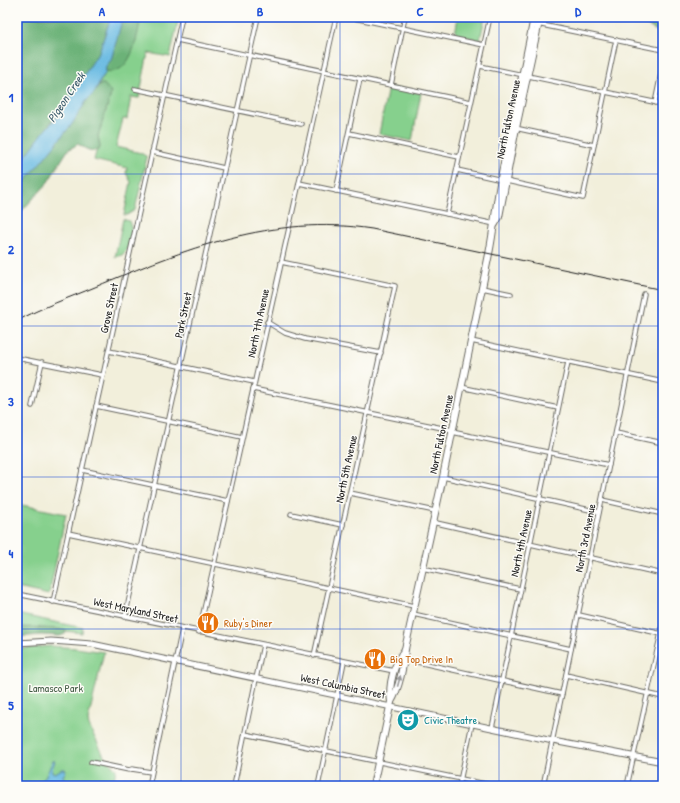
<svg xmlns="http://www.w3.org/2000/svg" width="680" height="803" viewBox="0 0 680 803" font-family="'Patrick Hand',sans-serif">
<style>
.green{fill:#86d08d;stroke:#517654}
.forest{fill:#6cb278;stroke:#44674a}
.water{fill:#67bae2;stroke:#426b7f}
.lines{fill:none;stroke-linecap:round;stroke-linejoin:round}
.minor-casing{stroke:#67665f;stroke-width:5.5}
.secondary-casing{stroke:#67665f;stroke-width:7}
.primary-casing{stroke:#67665f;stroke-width:8}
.minor{stroke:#fff;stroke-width:3.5}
.secondary{stroke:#fff;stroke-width:5}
.primary{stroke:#fff;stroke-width:6}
.rail{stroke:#1c1c1c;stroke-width:1}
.oneway{fill:#999}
.grid{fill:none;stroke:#1d4ed8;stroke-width:1;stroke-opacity:0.55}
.labels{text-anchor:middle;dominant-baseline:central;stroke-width:3;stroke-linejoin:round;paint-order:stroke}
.street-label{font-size:11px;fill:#1c1c1c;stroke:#fdfcf7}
.food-label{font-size:11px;fill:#c56008;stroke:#fdfcf7;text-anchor:start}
.park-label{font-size:11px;fill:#415b44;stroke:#fdfcf7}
.culture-label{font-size:11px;fill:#0d838f;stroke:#fdfcf7;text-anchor:start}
.water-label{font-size:12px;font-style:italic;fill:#3a5b6b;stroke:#fdfcf7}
.neatline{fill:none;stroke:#1d4ed8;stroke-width:1.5}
.grid-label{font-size:13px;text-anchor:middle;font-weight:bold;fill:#1d4ed8}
</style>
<rect width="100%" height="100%" fill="#fdfcf7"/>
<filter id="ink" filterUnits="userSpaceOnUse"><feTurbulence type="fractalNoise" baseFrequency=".025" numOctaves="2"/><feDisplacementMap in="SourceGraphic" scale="8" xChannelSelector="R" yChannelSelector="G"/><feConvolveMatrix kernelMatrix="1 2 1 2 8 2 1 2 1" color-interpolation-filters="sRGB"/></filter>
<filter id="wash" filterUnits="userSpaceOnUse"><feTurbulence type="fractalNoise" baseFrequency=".012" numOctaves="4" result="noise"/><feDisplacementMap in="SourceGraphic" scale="16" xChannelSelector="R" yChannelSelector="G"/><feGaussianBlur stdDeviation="0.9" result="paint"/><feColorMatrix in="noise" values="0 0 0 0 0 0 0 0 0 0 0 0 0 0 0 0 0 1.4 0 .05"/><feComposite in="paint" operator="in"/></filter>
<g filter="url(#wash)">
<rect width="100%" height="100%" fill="#f2efdb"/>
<g class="green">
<path d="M 141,17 L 179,17 L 170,57 L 148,53 L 139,98 L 131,97 L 127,119 L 123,119 L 116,147 L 141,153 L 147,157 L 135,210 L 127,215 L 124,215 L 131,182 L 126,173 L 127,168 L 94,160 L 96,152 L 99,150 L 100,147 L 98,136 L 111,94 L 101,84 L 98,87 C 100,81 105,76 105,70 L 109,72 L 134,47 Z"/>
<path d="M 458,17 L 485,17 L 480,40 L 455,34 Z"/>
<path d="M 388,87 L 421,93 L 412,141 L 379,134 Z"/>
<path d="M 123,219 L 129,221 L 132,230 L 128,249 L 122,255 L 115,257 Z"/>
<path d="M 17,504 L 66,514 L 49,595 L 17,588 Z"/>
<path d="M 17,614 L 83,628 L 82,633 L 34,627 L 17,628 Z"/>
<path d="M 51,646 L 76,648 L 104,652 L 88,720 L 89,726 L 104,756 L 116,769 L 113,786 L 17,786 L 17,649 Z"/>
</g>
<g class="forest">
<path d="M 17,17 L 111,17 L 99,52 L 71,95 L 66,106 L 52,121 L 17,168 Z"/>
<path d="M 123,17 L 141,17 C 138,32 134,62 118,70 C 116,71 112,71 109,72 L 105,70 L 106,66 L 111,60 Z"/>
<path d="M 615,17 L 646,17 L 653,20 L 663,20 L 663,41 L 662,34 L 648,26 L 620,20 Z"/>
<path d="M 101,84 L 104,84 L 110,91 L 111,94 L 98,136 L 100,147 L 99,150 C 91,153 84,148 78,144 L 68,150 L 46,185 L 17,216 L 17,191 L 72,124 L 87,100 Z"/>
<path d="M 21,627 L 59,629 L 67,631 L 65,634 L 60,636 L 41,635 L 17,637 L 17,628 Z"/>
</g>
<g class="water">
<path d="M 111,17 L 123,17 L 111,60 L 106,66 L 105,74 L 101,79 L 95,92 L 87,100 L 72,124 L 17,191 L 17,168 L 45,130 L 61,113 L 62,108 L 66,106 L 71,95 L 99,52 Z"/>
<path d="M 53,760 L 55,761 L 52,769 L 52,772 L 55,773 L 62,769 L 65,769 L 66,771 L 63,776 L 64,778 L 68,781 L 69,785 L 38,786 L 47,774 Z"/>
</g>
</g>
<g filter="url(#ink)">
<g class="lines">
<g class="minor-casing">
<g id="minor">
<path d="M 349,17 L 484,45"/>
<path d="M 537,24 L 663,50"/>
<path d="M 177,40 L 471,102"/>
<path d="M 480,66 L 663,104"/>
<path d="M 391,85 L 405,17"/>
<path d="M 135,89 L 301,124"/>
<path d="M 655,103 L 663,64"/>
<path d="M 515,128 L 594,145"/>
<path d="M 349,133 L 459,157"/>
<path d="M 152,152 L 224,168"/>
<path d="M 457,170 L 583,198 L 616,40"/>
<path d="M 299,183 L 495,224"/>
<path d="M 336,191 L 360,79"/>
<path d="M 447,214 L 490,17"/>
<path d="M 281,262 L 395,286 L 314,656"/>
<path d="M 482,288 L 511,294"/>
<path d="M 267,322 L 285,333 L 305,339 L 381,353"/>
<path d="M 471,341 L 663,382"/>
<path d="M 109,351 L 254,382"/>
<path d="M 17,358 L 102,375"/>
<path d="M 461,387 L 558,408"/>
<path d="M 253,389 L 452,430"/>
<path d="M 32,406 L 42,362"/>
<path d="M 96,406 L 242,437"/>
<path d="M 452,432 L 609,465"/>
<path d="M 616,433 L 663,443"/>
<path d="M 82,470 L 228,501"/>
<path d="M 443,477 L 599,512"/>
<path d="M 350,493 L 435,511"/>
<path d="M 602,500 L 663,514"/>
<path d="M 291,514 L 343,525"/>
<path d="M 432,522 L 663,574"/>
<path d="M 68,533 L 414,606"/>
<path d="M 422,568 L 520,589"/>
<path d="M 17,594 L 394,671"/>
<path d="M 53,602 L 182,17"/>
<path d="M 413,614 L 571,649"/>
<path d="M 579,615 L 662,634"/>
<path d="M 125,617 L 258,17"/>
<path d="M 199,632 L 336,17"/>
<path d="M 404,659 L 562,694"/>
<path d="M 566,675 L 663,697"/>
<path d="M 492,728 L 568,362"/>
<path d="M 245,734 L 495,786"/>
<path d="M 91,762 L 129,770 L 132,769 L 151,772"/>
<path d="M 149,786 L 182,629"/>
<path d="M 234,786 L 263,645"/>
<path d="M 318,786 L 344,662"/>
<path d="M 459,786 L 472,724"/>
<path d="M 543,786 L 644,294"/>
<path d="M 627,786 L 663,624"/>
</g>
</g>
<g class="secondary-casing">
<path id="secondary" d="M 17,643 L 51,641 L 92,644 L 553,741 L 663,762"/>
</g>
<g class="primary-casing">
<g id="primary">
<path d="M 495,224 L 499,217 L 516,128 L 540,17"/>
<path d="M 391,702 C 388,684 394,664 405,649"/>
<path d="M 373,786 L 391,702 C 399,689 404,665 405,649 L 443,477 L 489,254 C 494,229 496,204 501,178 C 511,125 524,71 534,17"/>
</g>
</g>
<use href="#minor" class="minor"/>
<use href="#secondary" class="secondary"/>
<use href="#primary" class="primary"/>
<g class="rail">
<path d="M 17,28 L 23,17"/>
<path d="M 17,321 C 42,307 69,298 95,287 C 184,249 273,214 372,229 L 663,290"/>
</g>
</g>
<defs><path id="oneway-solid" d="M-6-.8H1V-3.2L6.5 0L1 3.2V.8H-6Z"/></defs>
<use class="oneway" href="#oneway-solid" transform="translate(399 681) rotate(-75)"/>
</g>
<path class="grid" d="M 181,17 L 181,786M 340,17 L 340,786M 499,17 L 499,786M 17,174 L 663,174M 17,326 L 663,326M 17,477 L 663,477M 17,629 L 663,629"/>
<defs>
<g id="restaurant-disc" transform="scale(1.15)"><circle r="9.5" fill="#e8710a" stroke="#fdfcf7"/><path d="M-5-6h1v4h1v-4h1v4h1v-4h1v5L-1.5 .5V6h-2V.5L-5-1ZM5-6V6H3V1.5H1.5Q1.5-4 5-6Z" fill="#fff"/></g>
<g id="theatre-disc" transform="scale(1.15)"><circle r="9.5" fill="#0f9aa8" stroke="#fdfcf7"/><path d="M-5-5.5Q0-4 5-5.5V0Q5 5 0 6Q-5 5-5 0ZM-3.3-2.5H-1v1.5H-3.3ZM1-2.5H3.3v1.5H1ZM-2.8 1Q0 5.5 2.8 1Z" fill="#fff"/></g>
</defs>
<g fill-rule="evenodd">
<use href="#restaurant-disc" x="208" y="623"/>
<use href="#restaurant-disc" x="375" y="659"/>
<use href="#theatre-disc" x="408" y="720"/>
</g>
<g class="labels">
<g class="street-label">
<text transform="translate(508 119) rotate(-78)">North Fulton Avenue</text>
<text transform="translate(109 308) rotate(-78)">Grove Street</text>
<text transform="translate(183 315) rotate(-78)">Park Street</text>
<text transform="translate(258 323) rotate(-78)">North 7th Avenue</text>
<text transform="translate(441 434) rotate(-78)">North Fulton Avenue</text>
<text transform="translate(346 469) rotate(-78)">North 5th Avenue</text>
<text transform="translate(585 538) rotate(-79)">North 3rd Avenue</text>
<text transform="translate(521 543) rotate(-78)">North 4th Avenue</text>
<text transform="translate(136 610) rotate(12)">West Maryland Street</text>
<text transform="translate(343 686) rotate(12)">West Columbia Street</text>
</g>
<g class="food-label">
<text x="224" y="623">Ruby's Diner</text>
<text x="390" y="659">Big Top Drive In</text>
</g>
<g class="park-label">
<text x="56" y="688">Lamasco Park</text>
</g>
<g class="culture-label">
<text x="424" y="720">Civic Theatre</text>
</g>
<g class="water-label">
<text transform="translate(66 97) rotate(-56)">Pigeon Creek</text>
</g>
</g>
<rect width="680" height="803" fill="none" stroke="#fdfcf7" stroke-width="44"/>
<rect x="22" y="22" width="636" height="759" class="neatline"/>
<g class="grid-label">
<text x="102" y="16">A</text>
<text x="260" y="16">B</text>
<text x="420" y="16">C</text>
<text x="578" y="16">D</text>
<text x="11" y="102">1</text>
<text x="11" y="254">2</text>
<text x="11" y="406">3</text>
<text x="11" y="558">4</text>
<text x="11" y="710">5</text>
</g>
</svg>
